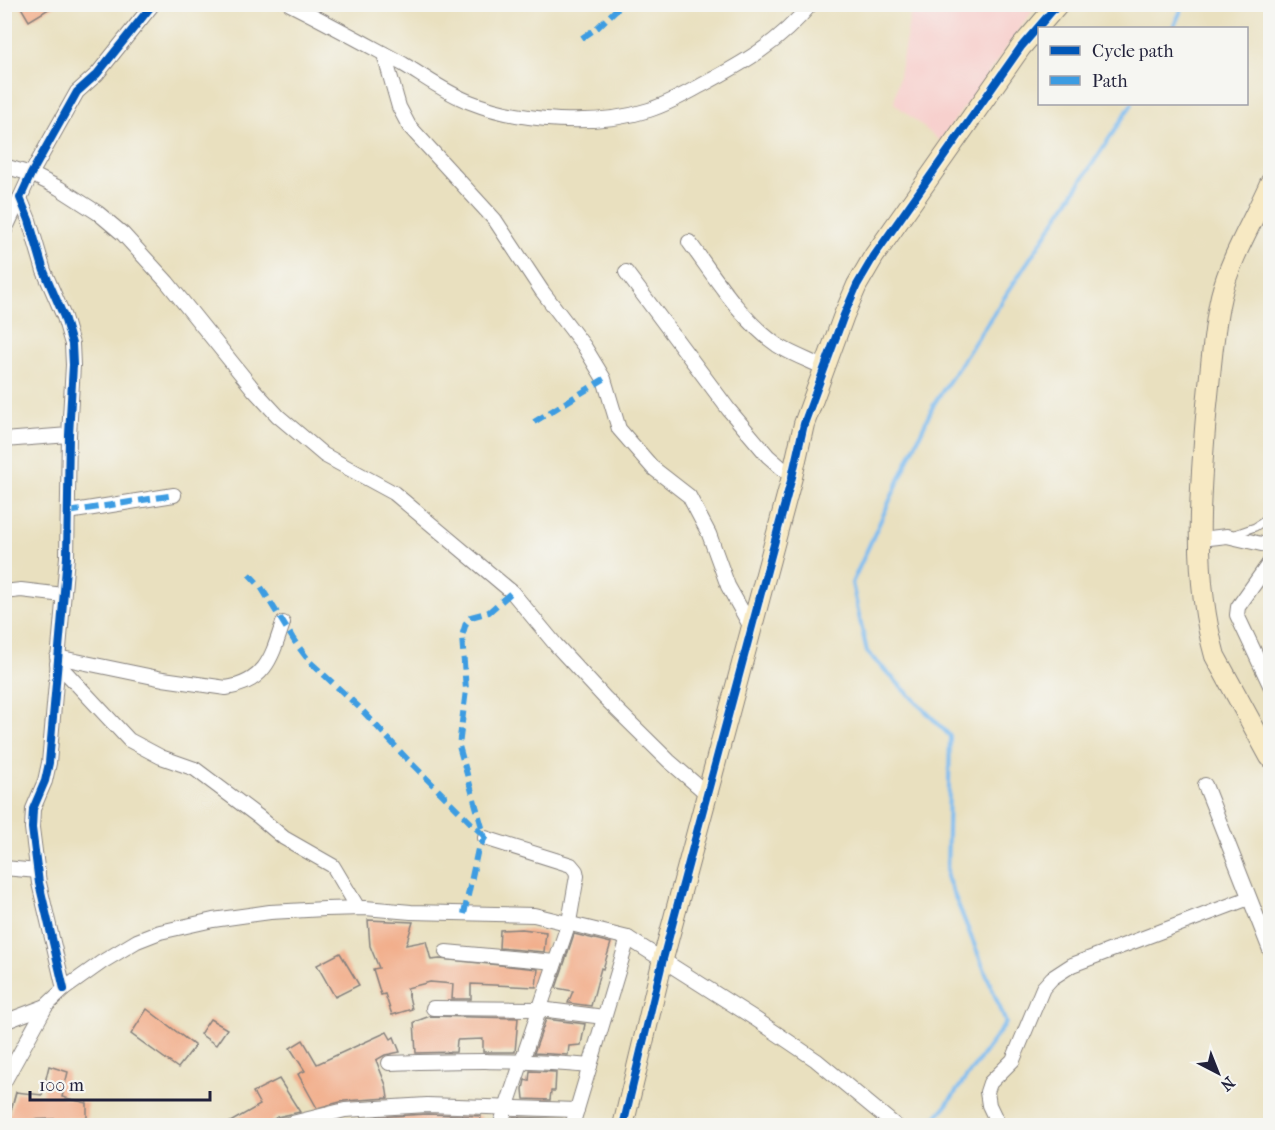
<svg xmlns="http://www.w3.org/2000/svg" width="1275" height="1130" viewBox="0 0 1275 1130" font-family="'IM FELL French Canon',serif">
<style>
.built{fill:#f7d0cd}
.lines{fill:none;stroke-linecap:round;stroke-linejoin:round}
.stream{stroke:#7cbcf1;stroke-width:4}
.building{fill:#f2af8c}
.lane-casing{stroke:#86817d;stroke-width:9}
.street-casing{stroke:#86817d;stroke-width:16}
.secondary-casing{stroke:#86817d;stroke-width:22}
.lane{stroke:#fff;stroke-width:7}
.street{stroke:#fff;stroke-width:14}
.secondary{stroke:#f7e9c3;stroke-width:20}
.quiet{stroke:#3c9ce2;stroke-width:6;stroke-dasharray:12 6;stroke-linecap:butt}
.cycleway-casing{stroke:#f6f6f2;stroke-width:11}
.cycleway{stroke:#0057b8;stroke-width:8}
</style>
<rect width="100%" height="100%" fill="#f6f6f2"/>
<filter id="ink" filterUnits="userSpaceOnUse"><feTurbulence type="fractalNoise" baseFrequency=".0167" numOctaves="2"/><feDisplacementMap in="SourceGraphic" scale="12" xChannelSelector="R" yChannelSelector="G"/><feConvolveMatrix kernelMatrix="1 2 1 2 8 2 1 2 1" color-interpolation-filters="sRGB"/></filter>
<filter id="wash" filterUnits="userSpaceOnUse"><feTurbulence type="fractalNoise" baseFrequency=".008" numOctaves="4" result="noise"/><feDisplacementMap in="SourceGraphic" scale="24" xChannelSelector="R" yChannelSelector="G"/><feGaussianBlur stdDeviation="1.35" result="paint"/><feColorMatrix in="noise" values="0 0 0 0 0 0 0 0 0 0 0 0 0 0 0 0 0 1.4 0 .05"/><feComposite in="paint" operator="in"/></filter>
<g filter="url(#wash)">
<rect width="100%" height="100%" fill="#e9e0bf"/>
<path class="built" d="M 912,5 L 1037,5 L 940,141 L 894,103 Z"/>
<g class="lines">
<g class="stream">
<path d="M 1173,28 L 1184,4"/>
<path d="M 928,1126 L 944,1108 L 1006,1023 L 947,877 L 950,736 L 867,652 L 852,583 L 934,404 L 1132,104"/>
</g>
</g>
<g id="blocks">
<g class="building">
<path d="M 19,4 L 57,4 L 29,21 Z"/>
<path d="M 368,920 L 413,922 L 406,945 L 426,941 L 431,960 L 440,959 L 538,969 L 536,987 L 471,984 L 471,999 L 452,999 L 453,984 L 430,982 L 407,988 L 412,1009 L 392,1015 L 385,994 L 381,995 L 373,969 L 379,968 L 370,946 Z"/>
<path d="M 522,929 L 546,932 L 544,952 L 499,948 L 500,930 Z"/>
<path d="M 574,934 L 611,943 L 603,969 L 601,968 L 591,1006 L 568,1003 L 573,991 L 556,988 Z"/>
<path d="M 340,953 L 359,985 L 335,997 L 317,965 Z"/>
<path d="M 147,1009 L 195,1046 L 178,1068 L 131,1034 Z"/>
<path d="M 430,1016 L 518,1018 L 515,1052 L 483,1052 L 483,1039 L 457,1040 L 456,1052 L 416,1053 L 414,1022 Z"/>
<path d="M 210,1019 L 227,1029 L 216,1045 L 200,1034 Z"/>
<path d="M 546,1019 L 585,1024 L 581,1045 L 569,1046 L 568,1055 L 534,1053 Z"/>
<path d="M 387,1032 L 391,1039 L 394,1037 L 400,1052 L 385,1055 L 376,1060 L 386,1085 L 388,1098 L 344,1101 L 317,1108 L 298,1074 L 305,1071 L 290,1048 L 303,1040 L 317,1064 Z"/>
<path d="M 49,1066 L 68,1072 L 62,1097 L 87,1103 L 87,1118 L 23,1120 L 23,1125 L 7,1125 L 16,1092 L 42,1095 Z"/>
<path d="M 530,1071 L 556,1072 L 555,1091 L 551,1091 L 550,1100 L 524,1099 L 523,1089 L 525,1080 L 529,1081 Z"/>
<path d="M 279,1079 L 300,1112 L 277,1117 L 273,1120 L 271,1125 L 225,1125 L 260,1105 L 253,1092 Z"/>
<path d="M 427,1114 L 481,1116 L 480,1125 L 377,1125 L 377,1117 Z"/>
<path d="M 513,1117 L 562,1119 L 560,1125 L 510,1125 Z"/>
</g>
</g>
</g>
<g filter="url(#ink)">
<use href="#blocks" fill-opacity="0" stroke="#86817d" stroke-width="1.5"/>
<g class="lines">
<g class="lane-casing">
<path id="lane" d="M 1232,535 L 1255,527 L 1270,517"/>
</g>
<g class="street-casing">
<g id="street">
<path d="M 290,4 C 328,23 366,44 403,64 C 425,77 446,93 470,102 C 520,122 597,127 649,110 C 668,104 685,94 702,85 C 745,62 779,43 811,4"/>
<path d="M 384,54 L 399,107 L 409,126 L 495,220 L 542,291 L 584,346 L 604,379 L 619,429 L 653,468 L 689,496 L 709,534 L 728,586 L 752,629"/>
<path d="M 4,166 L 31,174 L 59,188 L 98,213 L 123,234 L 167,282 L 254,390 L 278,416 L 324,455 L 394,493 L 512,592 L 556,645 L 605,698 L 669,761 L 706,793"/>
<path d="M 4,232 L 20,198"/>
<path d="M 689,242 C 714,276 742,321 777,345 C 791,354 808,360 823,367"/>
<path d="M 626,272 L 729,410 L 768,456 L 792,477"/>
<path d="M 4,440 L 69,435"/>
<path d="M 68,512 L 174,495"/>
<path d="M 1201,539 L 1227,536 L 1270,546"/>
<path d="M 1270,562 L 1238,607 L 1237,615 L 1270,685"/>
<path d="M 4,592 L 21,590 L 63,595"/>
<path d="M 57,657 L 163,679 L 226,688 C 266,682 272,656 283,623"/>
<path d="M 57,663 L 129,740 L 161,757 L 195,769 L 259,817 L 284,838 L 333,866 L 358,908"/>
<path d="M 1205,785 L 1270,950"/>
<path d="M 485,838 L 571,865 L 576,871 L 577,876 L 569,922 L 500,1126"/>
<path d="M 4,868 L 38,871"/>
<path d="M 446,952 L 555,962"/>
<path d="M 64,989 L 39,883 L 32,828 L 33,809 L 45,781 L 49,763 L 67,557 L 69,435 L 73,365 L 72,344 L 64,317 L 44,271 L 29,220 L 20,198 L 31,174 L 77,92 L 97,74 L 153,4"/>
<path d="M 433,1008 L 540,1009 L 604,1017"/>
<path d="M 4,1022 L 46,1006"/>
<path d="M 389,1063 C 456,1061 523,1059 590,1066"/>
<path d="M 4,1082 L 46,1006 L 64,989 L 102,962 L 137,941 L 160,932 L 213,920 L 270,912 L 325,909 L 365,908 L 411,912 L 534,915 L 628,938 L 754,1018 L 816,1060 L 896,1126"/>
<path d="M 280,1126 L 345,1110 L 427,1105 L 577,1110"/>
<path d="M 572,1126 L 628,938"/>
<path d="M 999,1126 L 989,1105 L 987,1092 L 990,1083 L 1013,1060 L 1043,988 L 1052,978 L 1072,965 L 1249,898"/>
</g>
</g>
<g class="secondary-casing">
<g id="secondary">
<path d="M 1270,183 C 1254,220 1231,256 1221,296 C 1213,331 1211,369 1207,405 C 1200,487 1192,575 1215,656 L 1270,757"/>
<path d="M 623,1126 L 663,959 L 792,477 L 804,424 L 844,315 L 857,285 L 874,256 L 1021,47 L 1058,4"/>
</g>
</g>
<use href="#lane" class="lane"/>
<use href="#street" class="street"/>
<use href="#secondary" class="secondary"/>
<g class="quiet">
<path d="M 582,38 L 597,28 L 622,4"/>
<path d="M 534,422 L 604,379"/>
<path d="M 68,512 L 174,495"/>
<path d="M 249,574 L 261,587 L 295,642 L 310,662 L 361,709 L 407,759 L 483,835"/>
<path d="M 464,914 L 478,849 L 485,838 L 459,746 L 466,690 L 462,636 L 466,623 L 471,617 L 489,612 L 512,592"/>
</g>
<g class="cycleway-casing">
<g id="cycleway">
<path d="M 64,989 L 39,883 L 32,828 L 33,809 L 45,781 L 49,763 L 67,557 L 69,435 L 73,365 L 72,344 L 64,317 L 44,271 L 29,220 L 20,198 L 31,174 L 77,92 L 97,74 L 153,4"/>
<path d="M 623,1126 L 663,959 L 792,477 L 804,424 L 844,315 L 857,285 L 874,256 L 1021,47 L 1058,4"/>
</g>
</g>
<use href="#cycleway" class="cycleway"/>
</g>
</g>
<rect width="1275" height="1130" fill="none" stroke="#f6f6f2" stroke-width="24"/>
<rect x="1038" y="27" width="210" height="78" fill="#f6f6f2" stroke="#a1a1a9" stroke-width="1.5"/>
<rect x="1050" y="46" width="30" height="9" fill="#0057b8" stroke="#a1a1a9" stroke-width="1.5"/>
<text x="1092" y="57" font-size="18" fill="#22223b">Cycle path</text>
<rect x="1050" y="76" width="30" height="9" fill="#3c9ce2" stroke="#a1a1a9" stroke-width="1.5"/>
<text x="1092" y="87" font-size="18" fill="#22223b">Path</text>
<g transform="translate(1218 1073) rotate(138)" stroke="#f6f6f2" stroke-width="4.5" paint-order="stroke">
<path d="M0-4.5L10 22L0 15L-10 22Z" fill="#22223b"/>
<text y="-9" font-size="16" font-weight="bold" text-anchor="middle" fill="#22223b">N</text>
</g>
<path d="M30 1091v9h180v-9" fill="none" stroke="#22223b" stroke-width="3"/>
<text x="39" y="1091" font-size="18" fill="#22223b" stroke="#f6f6f2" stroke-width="4.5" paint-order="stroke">100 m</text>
</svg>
